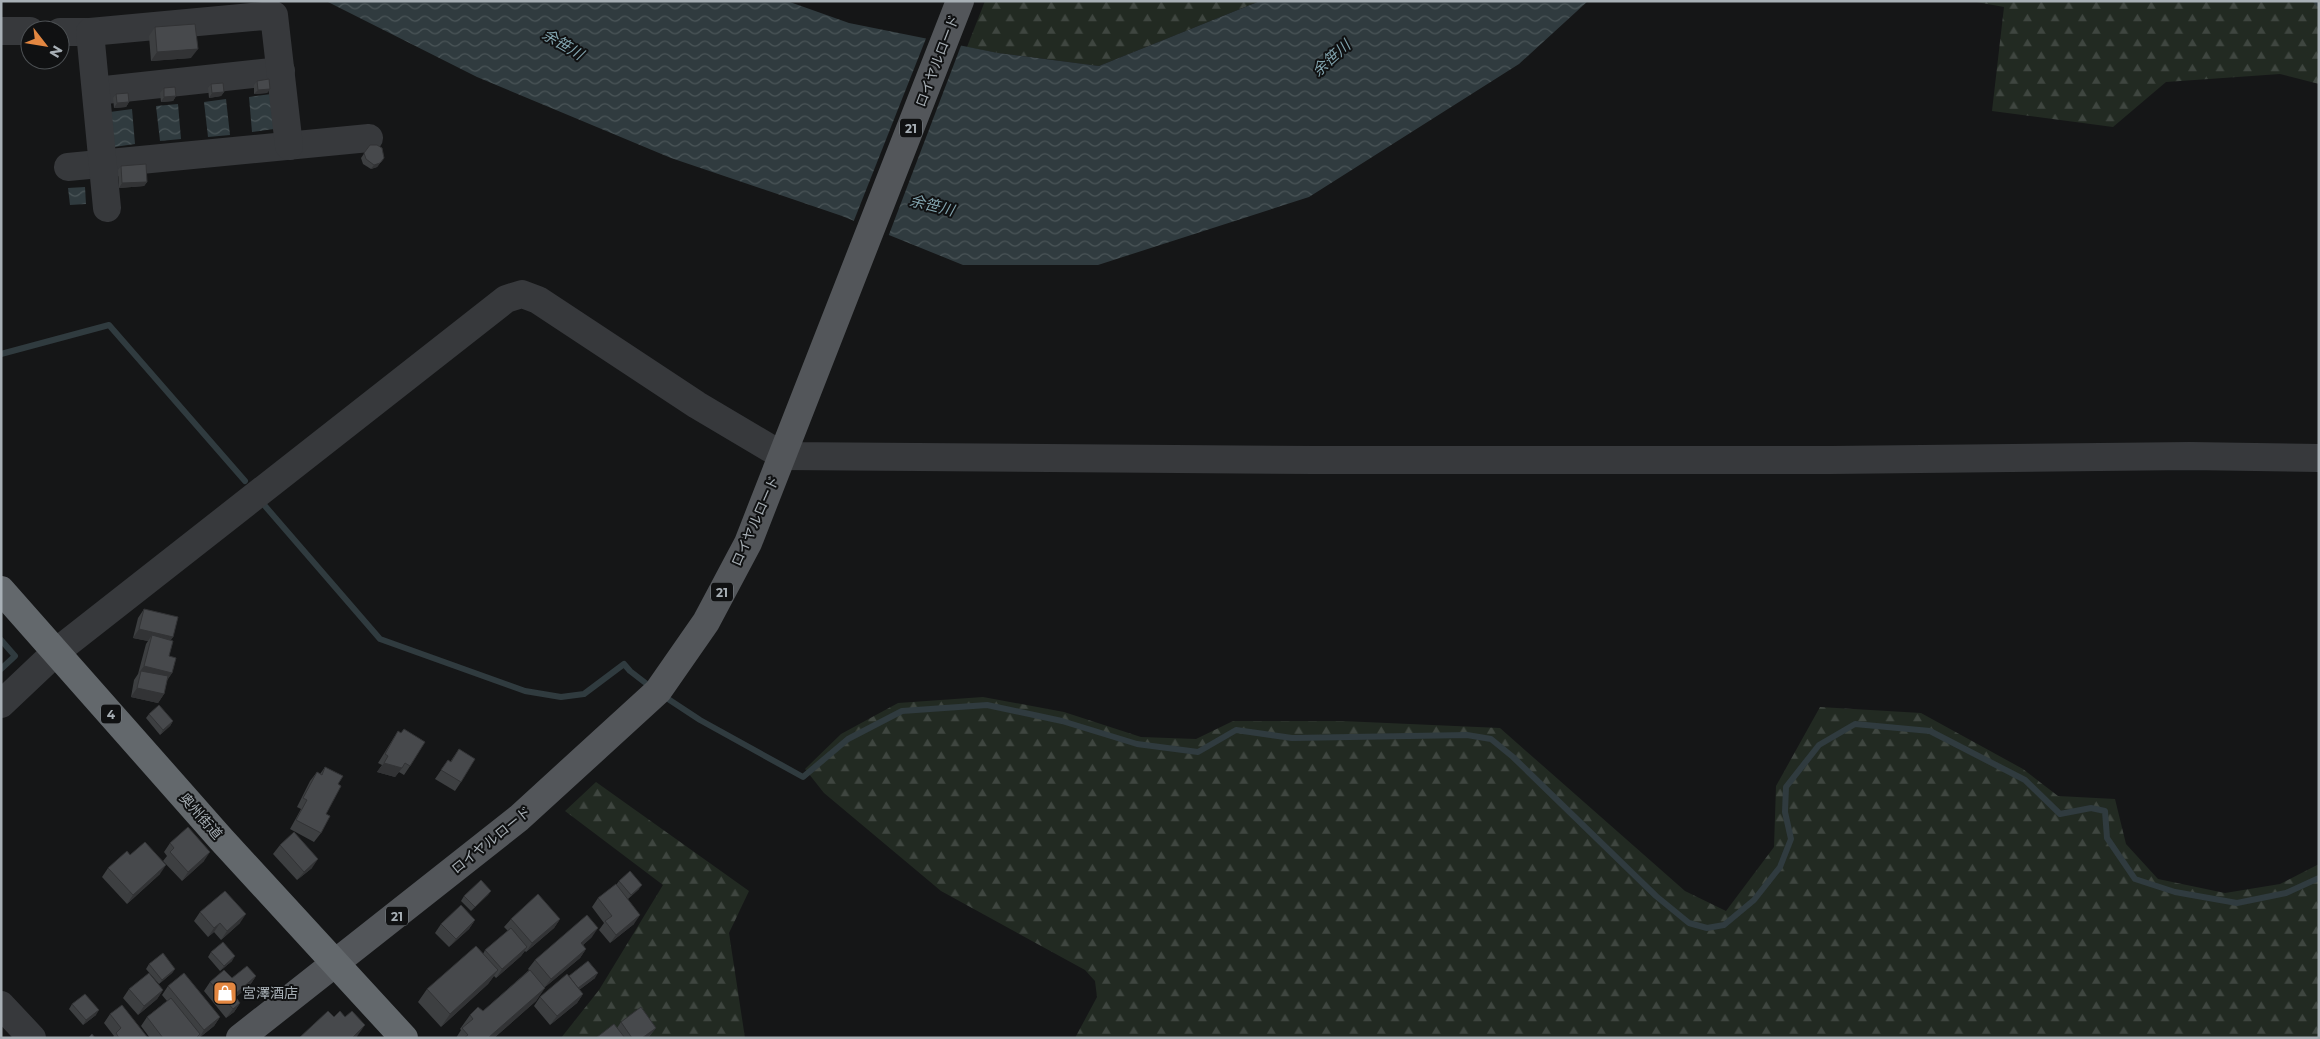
<svg xmlns="http://www.w3.org/2000/svg" width="2320" height="1039" viewBox="0 0 2320 1039" font-family="Montserrat,'Noto Sans JP',sans-serif">
<style>
.forest{fill:url(#forest-firs)}
.water{fill:url(#water-waves)}
.pier{fill:#151617}
.lines{fill:none;stroke-linecap:round;stroke-linejoin:round}
.stream{stroke:#303b3f;stroke-width:6}
.minor{stroke:#37393c;stroke-width:28}
.major{stroke:#53565a;stroke-width:28}
.highway{stroke:#63686c;stroke-width:28}
.wall{fill:#3d3f41}
.shaded-wall{fill:#323335}
.building{fill:#47494c;stroke:#323335}
.labels{text-anchor:middle;dominant-baseline:central;stroke-width:4;stroke-linejoin:round;paint-order:stroke}
.shield{fill:#101112;stroke:#7a8085;stroke-width:1}
.shield-label{font-size:12px;font-weight:bold;fill:#a8b0b6}
.street-label{font-size:14px;fill:#a8b0b6;stroke:#101112}
.poi-label{font-size:14px;fill:#a8b0b6;stroke:#101112;text-anchor:start}
.water-label{font-size:15px;font-style:italic;fill:#82a4ae;stroke:#101112}
</style>
<defs>
<pattern id="forest-firs" width="22" height="20" patternUnits="userSpaceOnUse" patternTransform="scale(1.25)"><rect width="22" height="20" fill="#222a22"/><path d="M5 1l3.5 6h-7zM16 11l3.5 6h-7z" fill="#3f4640"/></pattern>
<pattern id="water-waves" width="16" height="10" patternUnits="userSpaceOnUse" patternTransform="scale(1.25)"><rect width="16" height="10" fill="#303b3f"/><path d="M0 5q4-4 8 0t8 0" fill="none" stroke="#4b5558"/></pattern>
</defs>
<rect width="100%" height="100%" fill="#151617"/>
<g class="forest">
<path d="M 985,1 L 1260,1 L 1099,66 L 998,53 L 967,47 Z"/>
<path d="M 1971,1 L 2319,1 L 2319,84 L 2280,74 L 2166,82 L 2113,127 L 1992,111 L 2004,7 Z"/>
<path d="M 983,697 L 1064,712 L 1141,737 L 1196,739 L 1233,721 L 1342,721 L 1500,728 L 1685,891 L 1726,911 L 1774,847 L 1776,786 L 1820,707 L 1921,713 L 2023,769 L 2058,796 L 2115,799 L 2126,844 L 2158,879 L 2225,893 L 2280,884 L 2319,864 L 2319,1038 L 1075,1038 L 1097,997 L 1095,981 L 1085,970 L 941,891 L 824,793 L 805,769 L 841,734 L 898,703 Z"/>
<path d="M 596,782 L 749,891 L 729,933 L 745,1038 L 561,1038 L 599,990 L 663,885 L 565,811 Z"/>
</g>
<g class="water">
<path d="M 326,1 L 787,1 L 849,23 L 998,53 L 1099,66 L 1260,1 L 1588,1 L 1519,64 L 1309,197 L 1098,265 L 963,265 L 842,216 L 671,158 L 477,77 Z"/>
<path d="M 271,94 L 274,129 L 252,132 L 249,97 Z"/>
<path d="M 226,99 L 230,135 L 208,137 L 204,102 Z"/>
<path d="M 178,104 L 181,139 L 160,141 L 156,106 Z"/>
<path d="M 132,109 L 135,144 L 114,147 L 110,112 Z"/>
<path d="M 85,187 L 86,204 L 70,205 L 68,188 Z"/>
</g>
<path class="pier" d="M 927,36 L 962,43 L 888,237 L 853,223 Z"/>
<g class="lines">
<g class="stream">
<path d="M 2316,1 L 2319,4"/>
<path d="M 1,354 L 109,325 L 245,481"/>
<path d="M 265,506 L 380,639 L 525,691 L 561,697 L 584,694 L 624,664 L 630,671 L 652,688"/>
<path d="M 1,640 L 15,656 L 1,669"/>
<path d="M 662,695 L 700,720 L 803,777 L 848,739 L 902,711 L 987,705 L 1062,721 L 1137,744 L 1198,752 L 1236,730 L 1292,738 L 1467,735 L 1491,739 L 1513,757 L 1656,896 L 1689,923 L 1707,928 L 1724,925 L 1754,900 L 1780,867 L 1791,839 L 1785,812 L 1786,787 L 1819,745 L 1855,724 L 1930,731 L 2025,780 L 2060,814 L 2091,808 L 2105,811 L 2107,838 L 2135,879 L 2175,892 L 2237,903 L 2286,893 L 2319,878"/>
</g>
<g class="minor">
<path d="M 1,31 L 30,31"/>
<path d="M 60,32 L 90,32"/>
<path d="M 96,91 L 281,71"/>
<path d="M 68,167 L 369,138"/>
<path d="M 107,208 L 90,32 L 274,15 L 289,146"/>
<path d="M 1,704 L 56,652 L 506,299 L 522,294 L 538,300 L 697,405 L 783,456 L 1314,460 L 1831,460 L 2190,456 L 2319,458"/>
<path d="M 1,1005 L 32,1038"/>
</g>
<path class="major" d="M 240,1038 L 519,818 L 658,691 L 706,622 L 748,543 L 960,1"/>
<path class="highway" d="M 1,590 L 221,839 L 404,1038"/>
</g>
<g class="wall">
<path d="M 155,27 L 191,58 L 151,61 L 149,36 Z"/>
<path d="M 257,81 L 270,89 L 267,93 L 254,94 L 254,85 Z"/>
<path d="M 211,84 L 224,92 L 221,96 L 209,98 L 208,88 Z"/>
<path d="M 164,88 L 176,96 L 173,101 L 161,102 L 160,93 Z"/>
<path d="M 116,94 L 129,102 L 126,107 L 114,108 L 113,98 Z"/>
<path d="M 370,145 L 384,158 L 377,167 L 371,169 L 363,164 L 361,158 Z"/>
<path d="M 121,166 L 147,182 L 144,186 L 119,188 L 118,170 Z"/>
<path d="M 144,609 L 173,637 L 170,640 L 169,656 L 172,673 L 167,680 L 164,694 L 158,703 L 131,697 L 134,680 L 138,674 L 146,644 L 148,641 L 133,638 L 138,618 Z"/>
<path d="M 149,714 L 173,721 L 170,726 L 160,735 L 146,718 Z"/>
<path d="M 398,731 L 410,766 L 404,775 L 399,772 L 395,777 L 377,772 L 382,765 L 378,763 Z"/>
<path d="M 459,749 L 461,782 L 455,791 L 435,779 L 448,760 L 450,762 Z"/>
<path d="M 325,767 L 338,784 L 326,814 L 321,833 L 314,842 L 290,829 L 301,809 L 297,807 L 310,781 L 317,772 L 320,774 Z"/>
<path d="M 170,843 L 204,861 L 182,881 L 163,861 L 167,856 L 164,852 Z"/>
<path d="M 280,845 L 312,868 L 297,880 L 273,854 Z"/>
<path d="M 130,855 L 160,874 L 127,904 L 102,877 L 108,868 Z"/>
<path d="M 619,881 L 639,889 L 628,899 L 634,924 L 610,943 L 599,930 L 604,923 L 592,907 L 598,898 L 616,885 Z"/>
<path d="M 491,891 L 488,895 L 471,911 L 461,901 L 464,896 Z"/>
<path d="M 200,912 L 240,923 L 221,940 L 214,932 L 208,937 L 194,921 Z"/>
<path d="M 511,919 L 560,919 L 554,928 L 526,952 L 525,951 L 521,956 L 496,978 L 494,976 L 488,984 L 441,1027 L 418,1002 L 427,989 L 483,954 L 485,950 L 508,931 L 504,927 Z"/>
<path d="M 475,920 L 469,929 L 449,947 L 435,933 L 441,924 Z"/>
<path d="M 592,937 L 583,945 L 586,949 L 580,958 L 545,987 L 536,1001 L 494,1038 L 456,1038 L 461,1030 L 460,1029 L 470,1015 L 483,1011 L 529,970 L 528,969 L 535,960 Z"/>
<path d="M 211,952 L 232,961 L 220,971 L 208,957 Z"/>
<path d="M 149,964 L 175,969 L 172,973 L 159,984 L 146,969 Z"/>
<path d="M 256,976 L 250,985 L 236,997 L 240,1003 L 234,1012 L 226,1018 L 204,991 L 210,982 L 232,978 Z"/>
<path d="M 568,976 L 595,978 L 579,990 L 583,994 L 577,1003 L 550,1025 L 534,1006 L 540,997 Z"/>
<path d="M 168,986 L 220,1017 L 214,1026 L 199,1038 L 150,1038 L 141,1026 L 147,1017 L 167,1001 L 162,995 Z"/>
<path d="M 129,989 L 163,990 L 157,999 L 138,1015 L 123,998 Z"/>
<path d="M 72,1004 L 96,1015 L 83,1025 L 69,1009 Z"/>
<path d="M 110,1014 L 148,1038 L 112,1038 L 114,1036 L 104,1023 Z"/>
<path d="M 621,1022 L 656,1028 L 648,1038 L 596,1038 L 617,1028 Z"/>
</g>
<g class="shaded-wall">
<path d="M 198,49 L 191,58 L 151,61 L 157,52 Z"/>
<path d="M 270,89 L 267,93 L 254,94 L 258,90 Z"/>
<path d="M 224,92 L 221,96 L 209,98 L 212,93 Z"/>
<path d="M 176,96 L 173,101 L 161,102 L 164,97 Z"/>
<path d="M 129,102 L 126,107 L 114,108 L 117,103 Z"/>
<path d="M 384,158 L 377,167 L 371,169 L 374,165 Z"/>
<path d="M 147,182 L 144,186 L 119,188 L 122,183 Z"/>
<path d="M 139,629 L 173,637 L 167,646 L 152,635 L 148,641 L 133,638 Z"/>
<path d="M 144,666 L 172,673 L 166,682 L 141,671 L 138,674 Z"/>
<path d="M 137,688 L 164,694 L 158,703 L 131,697 Z"/>
<path d="M 173,721 L 170,726 L 160,735 L 163,730 Z"/>
<path d="M 384,763 L 402,768 L 395,777 L 377,772 Z"/>
<path d="M 210,852 L 204,861 L 182,881 L 188,872 Z"/>
<path d="M 318,859 L 312,868 L 297,880 L 304,872 Z"/>
<path d="M 166,865 L 160,874 L 127,904 L 133,895 Z"/>
<path d="M 642,885 L 639,889 L 628,899 L 631,895 Z"/>
<path d="M 246,914 L 240,923 L 221,940 L 227,931 Z"/>
<path d="M 640,915 L 634,924 L 610,943 L 616,935 Z"/>
<path d="M 560,919 L 554,928 L 526,952 L 532,943 Z"/>
<path d="M 475,920 L 469,929 L 449,947 L 456,939 Z"/>
<path d="M 220,923 L 214,932 L 208,937 L 214,928 Z"/>
<path d="M 598,928 L 592,937 L 575,952 L 581,943 Z"/>
<path d="M 527,947 L 521,956 L 496,978 L 502,969 Z"/>
<path d="M 586,949 L 580,958 L 544,988 L 551,979 Z"/>
<path d="M 235,956 L 232,961 L 220,971 L 224,966 Z"/>
<path d="M 175,969 L 172,973 L 159,984 L 162,980 Z"/>
<path d="M 498,970 L 488,984 L 441,1027 L 450,1014 Z"/>
<path d="M 598,973 L 595,978 L 575,993 L 578,988 Z"/>
<path d="M 256,976 L 250,985 L 228,1004 L 234,995 Z"/>
<path d="M 545,988 L 536,1001 L 494,1038 L 488,1038 Z"/>
<path d="M 163,990 L 157,999 L 138,1015 L 144,1006 Z"/>
<path d="M 583,994 L 577,1003 L 550,1025 L 557,1016 Z"/>
<path d="M 240,1003 L 234,1012 L 226,1018 L 233,1009 Z"/>
<path d="M 99,1010 L 96,1015 L 83,1025 L 86,1020 Z"/>
<path d="M 220,1017 L 214,1026 L 199,1038 L 204,1030 Z"/>
<path d="M 365,1025 L 356,1038 L 352,1038 Z"/>
<path d="M 656,1028 L 649,1036 L 648,1038 L 642,1038 Z"/>
</g>
<g class="building">
<path d="M 195,24 L 198,49 L 157,52 L 155,27 Z"/>
<path d="M 269,79 L 270,89 L 258,90 L 257,81 Z"/>
<path d="M 223,83 L 224,92 L 212,93 L 211,84 Z"/>
<path d="M 175,87 L 176,96 L 164,97 L 164,88 Z"/>
<path d="M 128,93 L 129,102 L 117,103 L 116,94 Z"/>
<path d="M 370,145 L 377,145 L 382,148 L 384,158 L 380,163 L 374,165 L 366,159 L 364,153 Z"/>
<path d="M 146,164 L 147,182 L 122,183 L 121,166 Z"/>
<path d="M 144,609 L 178,617 L 173,637 L 139,629 Z"/>
<path d="M 152,635 L 173,641 L 169,656 L 176,658 L 172,673 L 144,666 Z"/>
<path d="M 141,671 L 168,676 L 164,694 L 137,688 Z"/>
<path d="M 159,705 L 173,721 L 163,730 L 149,714 Z"/>
<path d="M 404,729 L 425,742 L 410,766 L 405,763 L 402,768 L 384,763 L 388,756 L 385,754 L 398,731 L 401,733 Z"/>
<path d="M 459,749 L 475,759 L 461,782 L 441,770 L 448,760 L 451,762 Z"/>
<path d="M 325,767 L 343,776 L 338,784 L 341,786 L 326,814 L 330,816 L 321,833 L 296,820 L 307,800 L 303,798 L 317,772 L 322,775 Z"/>
<path d="M 188,827 L 210,852 L 188,872 L 170,852 L 174,848 L 170,843 Z"/>
<path d="M 294,832 L 318,859 L 304,872 L 280,845 Z"/>
<path d="M 145,842 L 166,865 L 133,895 L 108,868 L 127,851 L 130,855 Z"/>
<path d="M 630,871 L 642,885 L 631,895 L 619,881 Z"/>
<path d="M 481,880 L 491,891 L 475,907 L 464,896 Z"/>
<path d="M 616,884 L 640,915 L 616,935 L 605,921 L 612,916 L 598,898 Z"/>
<path d="M 225,891 L 246,914 L 227,931 L 220,923 L 214,928 L 200,912 Z"/>
<path d="M 538,894 L 560,919 L 532,943 L 511,919 Z"/>
<path d="M 461,905 L 475,920 L 456,939 L 441,924 Z"/>
<path d="M 587,915 L 598,928 L 581,943 L 586,949 L 551,979 L 535,960 Z"/>
<path d="M 511,928 L 527,947 L 502,969 L 485,950 Z"/>
<path d="M 223,942 L 235,956 L 224,966 L 211,952 Z"/>
<path d="M 476,946 L 498,970 L 450,1014 L 427,989 Z"/>
<path d="M 163,953 L 175,969 L 162,980 L 149,964 Z"/>
<path d="M 588,961 L 598,973 L 578,988 L 569,976 Z"/>
<path d="M 247,966 L 256,976 L 234,995 L 240,1003 L 233,1009 L 210,982 L 224,970 L 232,978 Z"/>
<path d="M 530,970 L 545,988 L 488,1038 L 464,1038 L 468,1035 L 462,1028 L 473,1019 L 470,1015 L 478,1007 L 483,1011 Z"/>
<path d="M 149,973 L 163,990 L 144,1006 L 129,989 Z"/>
<path d="M 184,973 L 220,1017 L 204,1030 L 168,986 Z"/>
<path d="M 567,974 L 583,994 L 557,1016 L 540,997 Z"/>
<path d="M 85,994 L 99,1010 L 86,1020 L 72,1004 Z"/>
<path d="M 171,998 L 200,1034 L 196,1038 L 163,1038 L 147,1017 Z"/>
<path d="M 122,1005 L 148,1038 L 119,1038 L 116,1033 L 121,1028 L 110,1014 Z"/>
<path d="M 641,1007 L 656,1028 L 642,1038 L 632,1038 L 621,1022 Z"/>
<path d="M 328,1011 L 334,1017 L 340,1011 L 345,1017 L 352,1011 L 365,1025 L 352,1038 L 299,1038 Z"/>
<path d="M 614,1024 L 625,1038 L 596,1038 Z"/>
<path d="M 92,1034 L 95,1038 L 88,1038 Z"/>
</g>
<defs>
<g id="shop-square" transform="scale(1.25)"><rect x="-9" y="-9" width="18" height="18" rx="4" fill="#e38741" stroke="#101112"/><path d="M-5-2.5h2.3a2.7 3.5 0 0 1 5.4 0H5L5.5 6h-11ZM-1.5-2.5h3a1.5 2.3 0 0 0-3 0Z" fill="#fff"/></g>
</defs>
<g fill-rule="evenodd">
<use href="#shop-square" x="225" y="993"/>
</g>
<g class="labels">
<g class="shield">
<rect x="900" y="118.5" width="22" height="19" rx="4"/>
<rect x="711" y="582.5" width="22" height="19" rx="4"/>
<rect x="101" y="704.5" width="20" height="19" rx="4"/>
<rect x="386" y="906.5" width="22" height="19" rx="4"/>
</g>
<g class="shield-label">
<text x="911" y="128">21</text>
<text x="722" y="592">21</text>
<text x="111" y="714">4</text>
<text x="397" y="916">21</text>
</g>
<g class="street-label">
<text transform="translate(937 61) rotate(-69)">ロイヤルロード</text>
<text transform="translate(755 521) rotate(-66)">ロイヤルロード</text>
<text transform="translate(201 816) rotate(49)">奥州街道</text>
<text transform="translate(491 840) rotate(-39)">ロイヤルロード</text>
</g>
<g class="poi-label">
<text x="242" y="993">宮澤酒店</text>
</g>
<g class="water-label">
<text transform="translate(563 44) rotate(31)">余笹川</text>
<text transform="translate(1331 58) rotate(-42)">余笹川</text>
<text transform="translate(932 205) rotate(14)">余笹川</text>
</g>
</g>
<rect width="2320" height="1039" fill="none" stroke="#a8b0b6" stroke-width="5"/>
<g transform="translate(45 45) rotate(121)"><circle r="24" fill="#101112" stroke="#4d5154"/>
<path d="M0-4L9 19L0 12L-9 19Z" fill="#e38741"/>
<text y="-8" font-size="14" font-weight="bold" text-anchor="middle" fill="#a8b0b6">N</text>
</g>
</svg>
